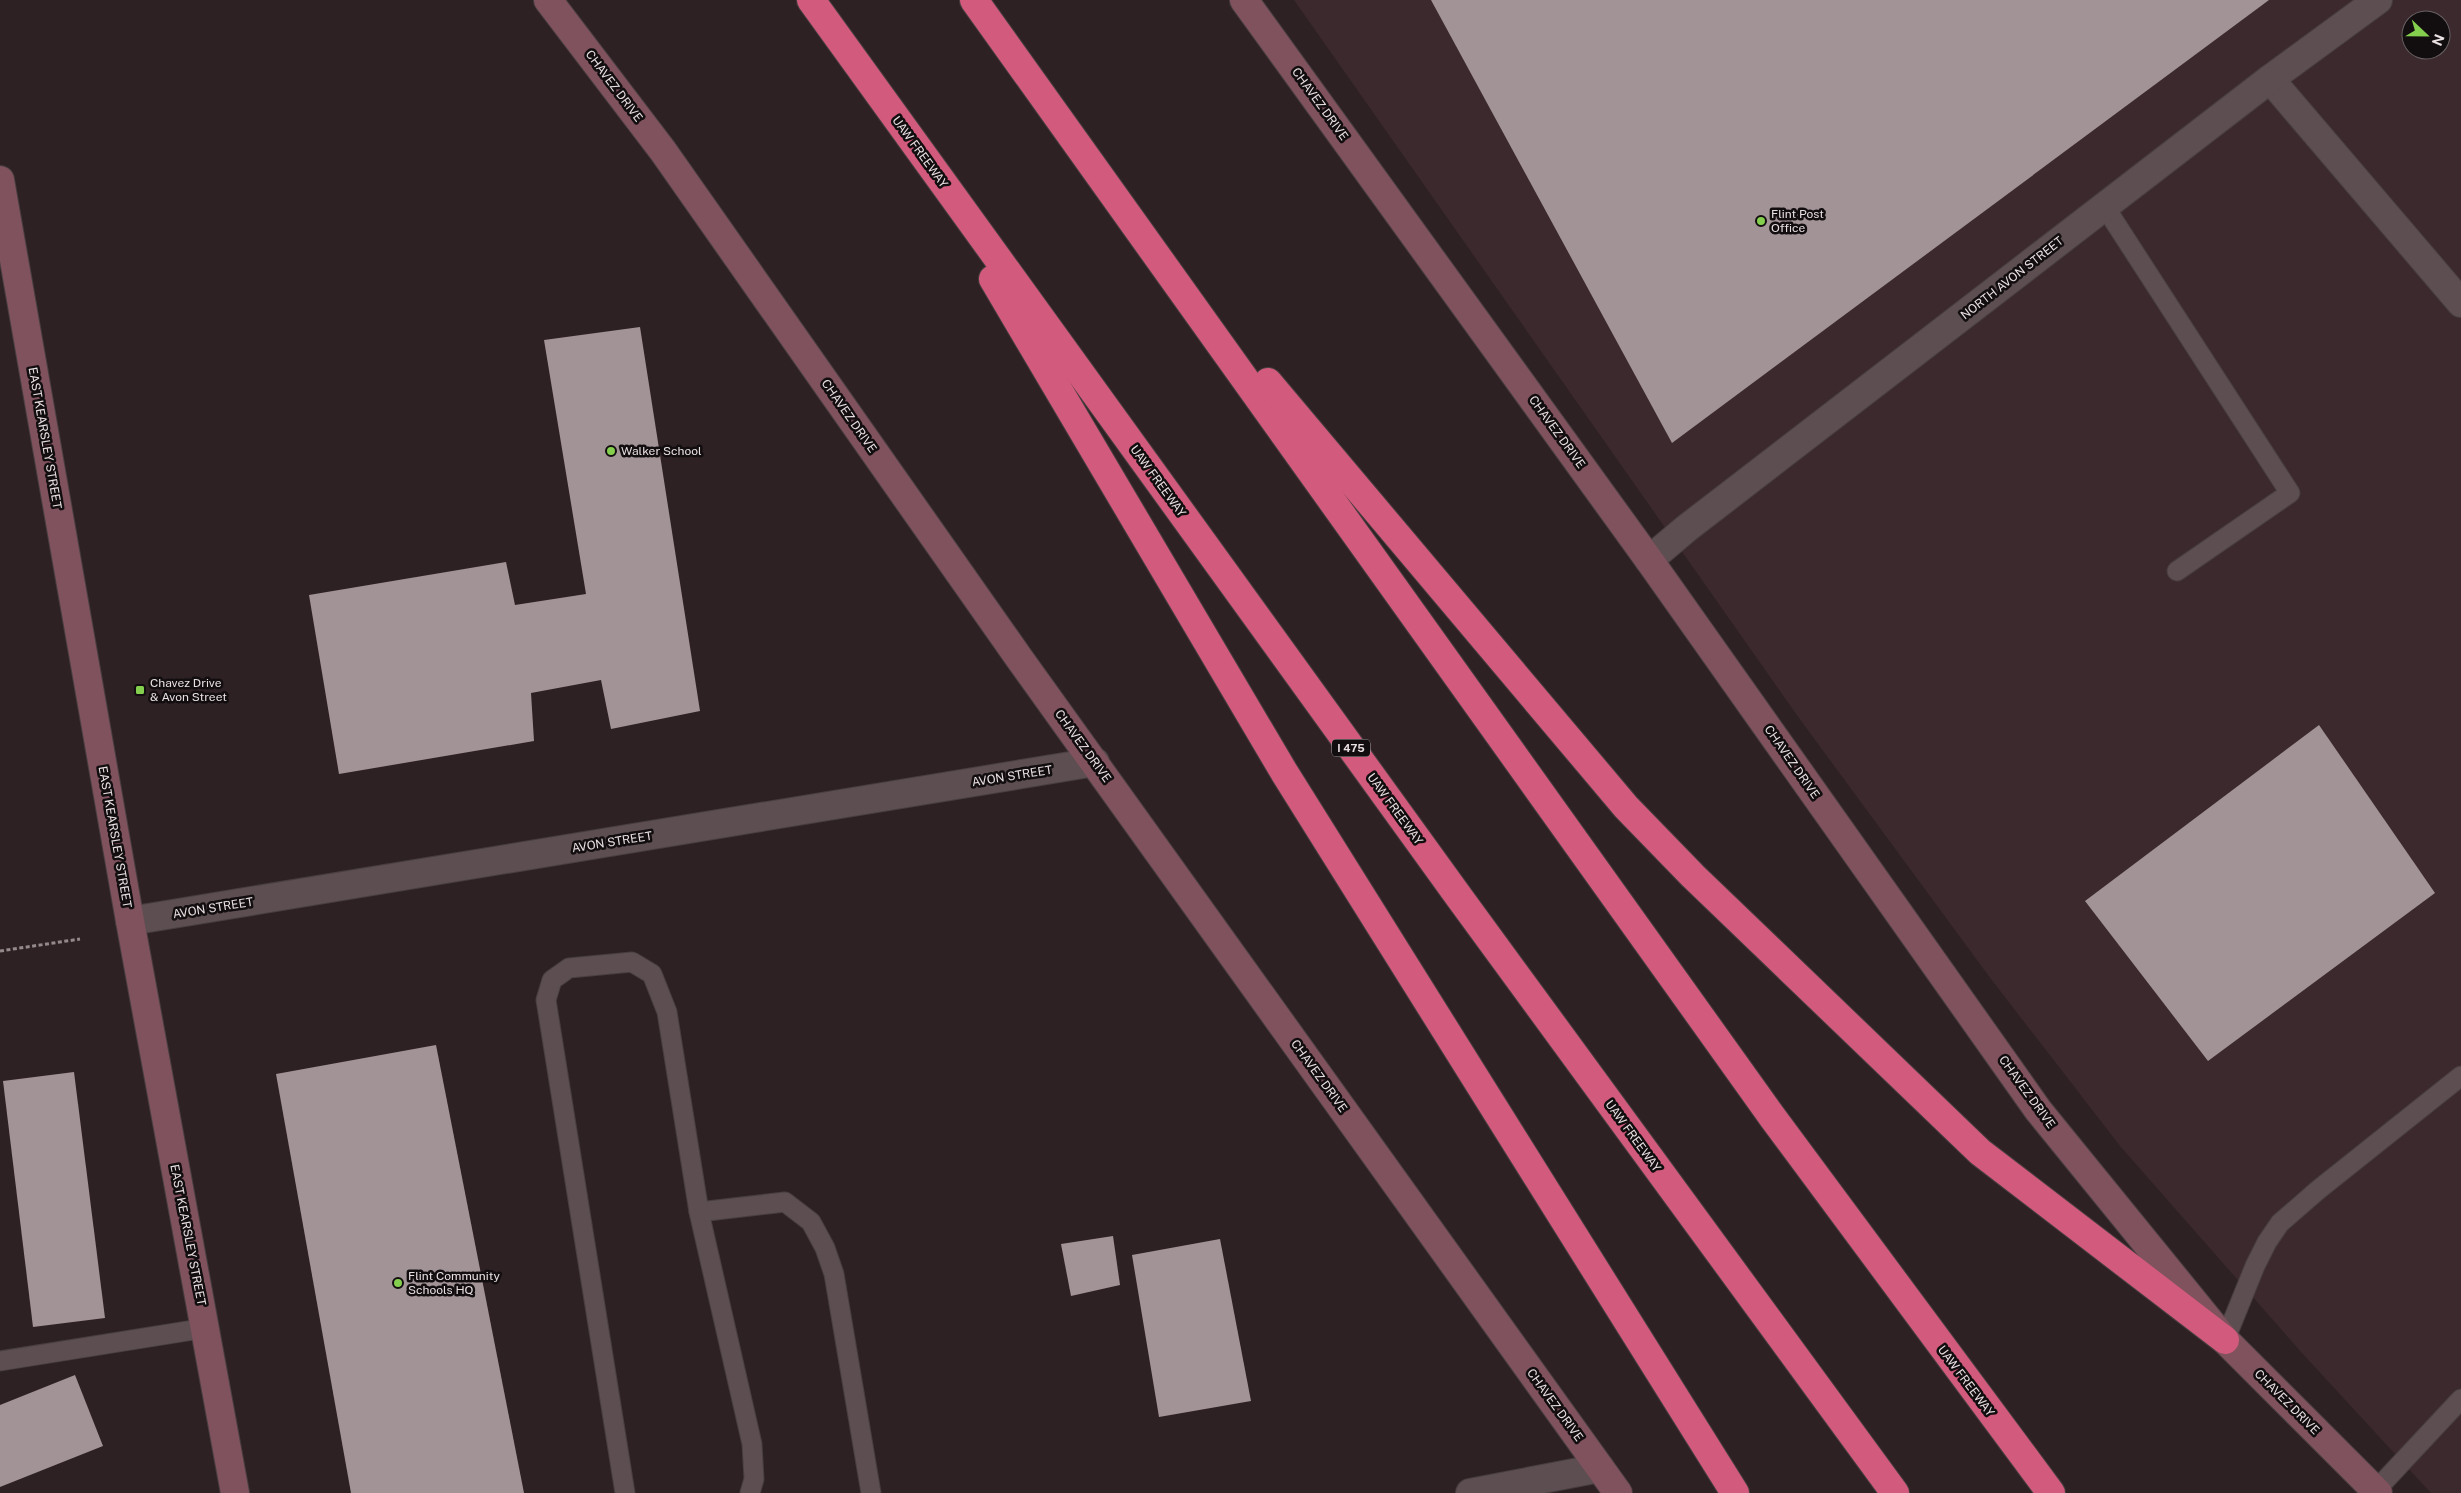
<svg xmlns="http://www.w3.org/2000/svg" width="2461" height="1493" viewBox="0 0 2461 1493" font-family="'Public Sans',sans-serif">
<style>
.built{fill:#3b292d;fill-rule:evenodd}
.building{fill:#a29396}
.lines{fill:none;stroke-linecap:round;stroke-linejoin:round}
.lane-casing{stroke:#483e40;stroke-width:21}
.street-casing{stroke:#483e40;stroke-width:30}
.secondary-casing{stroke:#483e40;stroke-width:30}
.highway-casing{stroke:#483e40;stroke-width:30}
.path{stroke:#94898b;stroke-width:3;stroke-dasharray:4 2.5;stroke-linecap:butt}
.lane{stroke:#5c4e51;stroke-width:19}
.street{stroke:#5c4e51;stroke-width:28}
.secondary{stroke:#7f525e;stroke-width:28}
.highway{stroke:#d25a7d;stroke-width:28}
.poi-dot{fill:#84d04e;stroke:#120d0e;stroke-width:2}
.labels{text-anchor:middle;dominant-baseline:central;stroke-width:5;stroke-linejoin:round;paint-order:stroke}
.shield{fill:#120d0e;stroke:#a8a1a2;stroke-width:1}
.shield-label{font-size:11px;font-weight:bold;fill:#e9e0e2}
.street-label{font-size:12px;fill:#e9e0e2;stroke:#120d0e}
.poi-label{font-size:12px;fill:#e9e0e2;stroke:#120d0e;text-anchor:start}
</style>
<rect width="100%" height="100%" fill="#2e2124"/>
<path class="built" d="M 1294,0 L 2461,0 L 2461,1493 L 2431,1493 L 2302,1353 L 2120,1146 L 1991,979 L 1799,718 ZM 2411,20 L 2441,20 L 2441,50 L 2411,50 Z"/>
<g class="building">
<path d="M 1431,0 L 2269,0 L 1672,443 Z"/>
<path d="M 640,327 L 700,711 L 611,729 L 601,680 L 531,693 L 534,741 L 339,774 L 309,595 L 506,562 L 515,605 L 586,594 L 544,340 Z"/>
<path d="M 2319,725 L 2435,893 L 2208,1061 L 2085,901 Z"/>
<path d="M 436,1045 L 524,1493 L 351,1493 L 276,1074 Z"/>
<path d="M 74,1072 L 105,1318 L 33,1327 L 3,1081 Z"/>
<path d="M 1113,1236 L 1120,1285 L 1071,1296 L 1061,1244 Z"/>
<path d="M 1220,1239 L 1251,1401 L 1159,1417 L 1132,1255 Z"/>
<path d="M 75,1375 L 103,1446 L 0,1487 L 0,1405 Z"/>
</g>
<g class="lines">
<g class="lane-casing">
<g id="lane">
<path d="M 2105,207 L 2290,493 L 2177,571"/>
<path d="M 699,1212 L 785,1202 L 811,1222 L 825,1248 L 834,1274 L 871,1493"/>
<path d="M 2225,1340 L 2255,1266 L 2267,1242 L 2280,1223 L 2318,1190 L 2461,1076"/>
<path d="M 0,1361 L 206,1328"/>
<path d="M 2376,1490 L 2461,1399"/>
<path d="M 625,1493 L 546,1000 L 552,980 L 569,968 L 632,962 L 652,974 L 667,1012 L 699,1212 L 752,1444 L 754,1479 L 750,1493"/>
</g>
</g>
<g class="street-casing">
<g id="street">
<path d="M 2270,79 L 2461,303"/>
<path d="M 1649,560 L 1687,528 L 2270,79 L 2378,0"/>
<path d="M 130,921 L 1095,762"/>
<path d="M 1470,1493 L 1600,1468"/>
</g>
</g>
<g class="secondary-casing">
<g id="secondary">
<path d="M 548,0 L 663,151 L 1019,658 L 1618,1493"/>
<path d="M 1244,0 L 1649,560 L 2038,1110 L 2225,1340 L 2378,1493"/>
<path d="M 0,180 L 130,921 L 235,1493"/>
</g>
</g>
<g class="highway-casing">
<g id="highway">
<path d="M 811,0 L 1459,897 L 1895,1493"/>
<path d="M 974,0 L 1773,1118 L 2051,1493"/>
<path d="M 993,279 L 1284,772 L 1735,1493"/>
<path d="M 1268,382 L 1626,807 L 1693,876 L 1980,1152 L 2225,1340"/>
</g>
</g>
<path class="path" d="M 0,951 L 80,939"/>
<use href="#lane" class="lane"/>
<use href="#street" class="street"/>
<use href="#secondary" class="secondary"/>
<use href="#highway" class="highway"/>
</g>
<g class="poi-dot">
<circle cx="1761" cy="221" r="5"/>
<circle cx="611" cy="451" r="5"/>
<rect x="135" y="685" width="10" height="10" rx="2.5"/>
<circle cx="398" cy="1283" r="5"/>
</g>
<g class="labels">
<rect class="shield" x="1332" y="739.5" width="38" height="17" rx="4"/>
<g class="shield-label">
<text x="1351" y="748">I 475</text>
</g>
<g class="street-label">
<text transform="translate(614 86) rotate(53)">CHAVEZ DRIVE</text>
<text transform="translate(1320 104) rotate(54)">CHAVEZ DRIVE</text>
<text transform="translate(920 152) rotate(54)">UAW FREEWAY</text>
<text transform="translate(2012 278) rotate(-38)">NORTH AVON STREET</text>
<text transform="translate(849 416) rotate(55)">CHAVEZ DRIVE</text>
<text transform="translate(1557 432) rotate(54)">CHAVEZ DRIVE</text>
<text transform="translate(45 438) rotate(80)">EAST KEARSLEY STREET</text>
<text transform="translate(1158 481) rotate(54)">UAW FREEWAY</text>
<text transform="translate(1083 746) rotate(54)">CHAVEZ DRIVE</text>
<text transform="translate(1792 762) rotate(55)">CHAVEZ DRIVE</text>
<text transform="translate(1012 776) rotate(-9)">AVON STREET</text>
<text transform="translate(1395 809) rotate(54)">UAW FREEWAY</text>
<text transform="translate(115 837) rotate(80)">EAST KEARSLEY STREET</text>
<text transform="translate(612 842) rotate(-9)">AVON STREET</text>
<text transform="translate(213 908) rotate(-9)">AVON STREET</text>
<text transform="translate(1319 1076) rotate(54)">CHAVEZ DRIVE</text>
<text transform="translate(2027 1092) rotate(54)">CHAVEZ DRIVE</text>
<text transform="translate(1633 1136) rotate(54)">UAW FREEWAY</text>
<text transform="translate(188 1235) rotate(79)">EAST KEARSLEY STREET</text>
<text transform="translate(1966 1381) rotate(53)">UAW FREEWAY</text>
<text transform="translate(2287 1402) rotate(45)">CHAVEZ DRIVE</text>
<text transform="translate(1555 1405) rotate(54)">CHAVEZ DRIVE</text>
</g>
<g class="poi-label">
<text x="1771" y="214">Flint Post<tspan x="1771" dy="14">Office</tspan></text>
<text x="621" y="451">Walker School</text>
<text x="150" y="683">Chavez Drive<tspan x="150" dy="14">&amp; Avon Street</tspan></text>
<text x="408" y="1276">Flint Community<tspan x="408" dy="14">Schools HQ</tspan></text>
</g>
</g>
<g transform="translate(2426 35) rotate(112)"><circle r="24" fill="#120d0e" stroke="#686163"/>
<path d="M0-4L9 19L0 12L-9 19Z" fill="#84d04e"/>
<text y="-8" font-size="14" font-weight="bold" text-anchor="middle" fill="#e9e0e2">N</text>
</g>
</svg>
